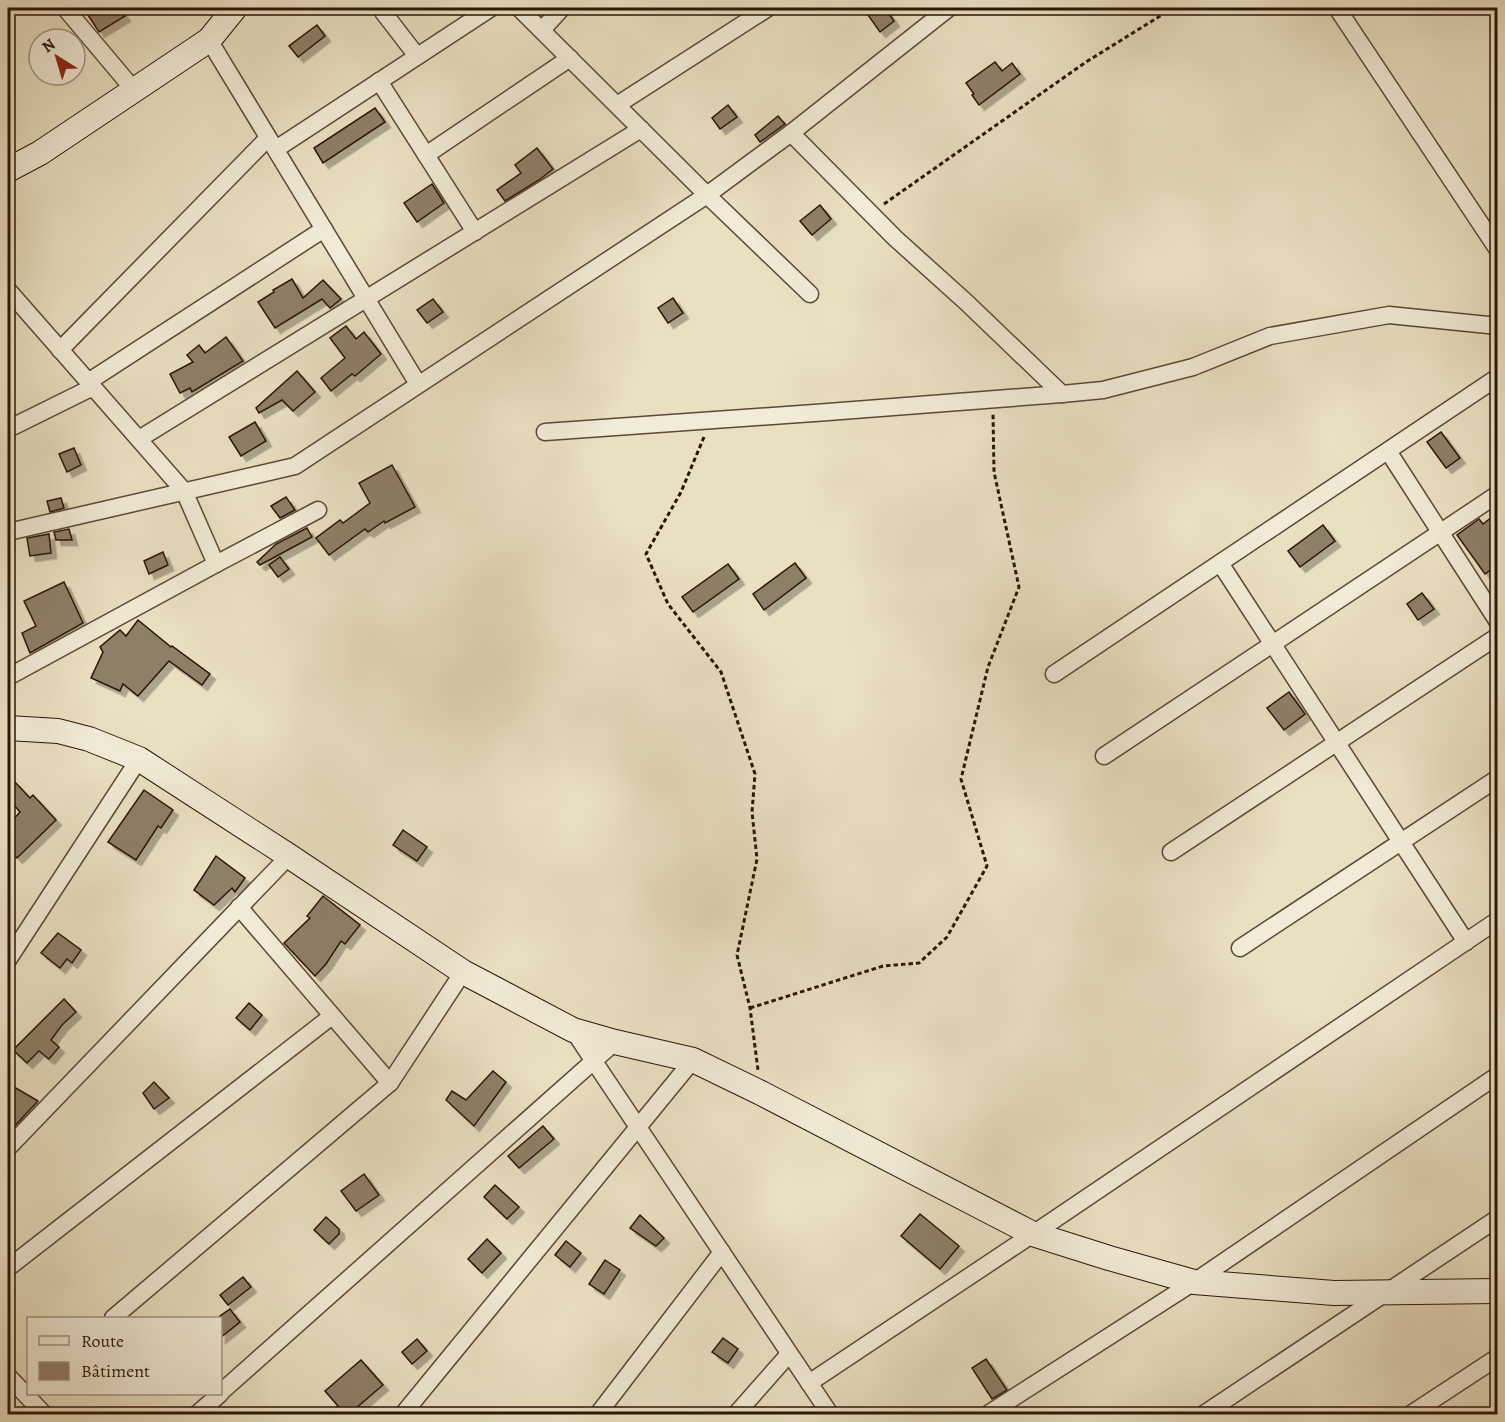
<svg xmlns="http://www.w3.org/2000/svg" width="1505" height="1422" viewBox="0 0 1505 1422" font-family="Alegreya,serif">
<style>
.building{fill:#8e7f68;stroke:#2c1506;stroke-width:1.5;filter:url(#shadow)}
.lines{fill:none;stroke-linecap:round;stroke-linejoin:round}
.street-casing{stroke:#5b4835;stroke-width:19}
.secondary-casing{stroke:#2c1506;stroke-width:26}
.path{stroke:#2c1506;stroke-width:3;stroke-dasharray:4.5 3;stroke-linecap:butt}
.street{stroke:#f1ebd7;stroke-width:16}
.secondary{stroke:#f1ebd7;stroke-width:24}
</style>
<defs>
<filter id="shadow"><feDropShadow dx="5.5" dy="5.5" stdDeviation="0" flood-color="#0004"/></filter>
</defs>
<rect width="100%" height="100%" fill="#e9e0c2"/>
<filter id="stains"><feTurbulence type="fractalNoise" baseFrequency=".00333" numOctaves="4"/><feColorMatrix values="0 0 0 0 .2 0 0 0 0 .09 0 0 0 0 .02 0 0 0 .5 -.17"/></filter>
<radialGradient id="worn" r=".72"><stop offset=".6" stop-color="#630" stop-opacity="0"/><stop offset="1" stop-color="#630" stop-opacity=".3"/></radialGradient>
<g class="building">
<path d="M 101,8 L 120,8 L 125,16 L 99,32 L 88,15 Z"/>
<path d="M 879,8 L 885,8 L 894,21 L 880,32 L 868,15 Z"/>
<path d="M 317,25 L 325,36 L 298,57 L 289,46 Z"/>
<path d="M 995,62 L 1002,71 L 1012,63 L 1020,74 L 979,105 L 972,95 L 974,94 L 966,83 Z"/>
<path d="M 728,105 L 737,117 L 720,129 L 712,118 Z"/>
<path d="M 375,108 L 385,122 L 323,163 L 314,148 Z"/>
<path d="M 778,116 L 785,124 L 760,142 L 755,135 Z"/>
<path d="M 537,148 L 553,169 L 539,180 L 505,201 L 497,190 L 521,173 L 515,165 Z"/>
<path d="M 432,184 L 444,203 L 417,222 L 404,203 Z"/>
<path d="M 820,205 L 831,219 L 812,235 L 800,221 Z"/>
<path d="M 292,279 L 303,298 L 323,280 L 341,299 L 330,308 L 322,299 L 275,328 L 258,302 L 274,292 L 273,290 Z"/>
<path d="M 673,298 L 683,313 L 668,323 L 658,308 Z"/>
<path d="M 433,299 L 443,312 L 427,323 L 417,310 Z"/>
<path d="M 346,326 L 356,339 L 364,332 L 381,354 L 355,376 L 352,374 L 331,391 L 321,378 L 345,358 L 330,338 Z"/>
<path d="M 226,337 L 243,361 L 192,392 L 190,388 L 180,393 L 170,374 L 193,362 L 187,355 L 199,345 L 205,353 Z"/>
<path d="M 297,371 L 315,392 L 293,411 L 282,400 L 259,413 L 256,408 Z"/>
<path d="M 255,422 L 266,441 L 241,456 L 229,437 Z"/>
<path d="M 1441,432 L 1460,458 L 1446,468 L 1427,442 Z"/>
<path d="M 74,448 L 81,465 L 67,472 L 59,454 Z"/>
<path d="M 392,465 L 415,507 L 385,523 L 384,521 L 368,532 L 365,529 L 329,555 L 316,538 L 340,520 L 343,523 L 370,503 L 359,483 Z"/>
<path d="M 286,497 L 295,510 L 280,518 L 271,506 Z"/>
<path d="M 61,498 L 64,508 L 50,512 L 47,501 Z"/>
<path d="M 1497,513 L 1497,565 L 1485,574 L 1457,535 L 1479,519 L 1483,524 Z"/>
<path d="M 1323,525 L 1335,541 L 1300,567 L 1288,551 Z"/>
<path d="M 307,528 L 312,537 L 260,565 L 257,562 L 276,544 Z"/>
<path d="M 69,529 L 72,540 L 56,540 L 54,532 Z"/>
<path d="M 49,534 L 51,553 L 30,556 L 27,538 Z"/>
<path d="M 163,552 L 168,565 L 149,574 L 144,561 Z"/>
<path d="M 280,557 L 289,569 L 278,577 L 269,565 Z"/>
<path d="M 795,563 L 806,578 L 764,610 L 753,594 Z"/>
<path d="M 728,564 L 739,579 L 693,612 L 682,597 Z"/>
<path d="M 64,582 L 83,623 L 30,653 L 22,633 L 36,626 L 24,601 Z"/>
<path d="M 1422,593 L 1434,609 L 1418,620 L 1407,604 Z"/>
<path d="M 138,620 L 171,647 L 172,646 L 210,674 L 202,685 L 169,661 L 138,696 L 123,684 L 120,691 L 91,678 L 103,652 L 100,647 L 120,630 L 126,636 Z"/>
<path d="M 1289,692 L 1305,714 L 1284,730 L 1267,708 Z"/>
<path d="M 14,781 L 30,798 L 33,795 L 56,820 L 17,858 L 8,848 L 8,825 L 20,812 L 8,798 L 8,787 Z"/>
<path d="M 144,790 L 173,810 L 161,828 L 158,826 L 136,860 L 108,842 Z"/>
<path d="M 403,830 L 427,847 L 417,861 L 393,845 Z"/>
<path d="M 216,856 L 245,878 L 235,892 L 232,888 L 214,905 L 194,890 Z"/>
<path d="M 323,896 L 360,925 L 345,944 L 341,941 L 326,964 L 315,976 L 284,943 L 310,918 L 307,916 Z"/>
<path d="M 58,933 L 81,950 L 72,963 L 67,959 L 60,968 L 41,953 Z"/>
<path d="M 64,999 L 76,1012 L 62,1025 L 51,1040 L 59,1047 L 49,1059 L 39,1051 L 27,1063 L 13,1050 Z"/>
<path d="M 249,1003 L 262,1015 L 250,1030 L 236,1018 Z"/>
<path d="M 493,1071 L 506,1082 L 474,1126 L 446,1100 L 452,1091 L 466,1100 Z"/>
<path d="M 154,1082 L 169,1098 L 154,1109 L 143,1093 Z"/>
<path d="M 14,1087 L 38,1101 L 8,1133 L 8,1099 Z"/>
<path d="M 543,1126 L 554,1139 L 519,1168 L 508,1156 Z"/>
<path d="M 364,1174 L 379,1195 L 356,1211 L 341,1191 Z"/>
<path d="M 495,1185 L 519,1207 L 507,1219 L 484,1197 Z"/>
<path d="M 920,1214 L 959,1246 L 940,1269 L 901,1236 Z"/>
<path d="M 640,1215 L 664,1238 L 656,1246 L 630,1228 Z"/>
<path d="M 326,1217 L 339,1229 L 339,1234 L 329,1244 L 314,1230 Z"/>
<path d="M 487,1239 L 501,1253 L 482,1273 L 468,1259 Z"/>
<path d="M 566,1241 L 581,1253 L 570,1267 L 555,1255 Z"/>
<path d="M 605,1260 L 620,1270 L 604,1294 L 589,1284 Z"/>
<path d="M 243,1277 L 251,1287 L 228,1305 L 220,1295 Z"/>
<path d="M 230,1309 L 240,1322 L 220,1338 L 220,1316 Z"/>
<path d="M 723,1338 L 738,1349 L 728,1363 L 712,1352 Z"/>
<path d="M 417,1339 L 427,1351 L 412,1364 L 402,1352 Z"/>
<path d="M 986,1359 L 1007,1390 L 992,1399 L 972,1368 Z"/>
<path d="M 361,1360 L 383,1385 L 349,1414 L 329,1414 L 338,1406 L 325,1391 Z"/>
</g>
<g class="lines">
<g class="street-casing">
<g id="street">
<path d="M 65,8 L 134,90"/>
<path d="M 388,8 L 383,12 L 417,56"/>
<path d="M 519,8 L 707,195 L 810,294"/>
<path d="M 1337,8 L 1498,250"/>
<path d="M 542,30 L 562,8"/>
<path d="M 209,40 L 418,384"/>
<path d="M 379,81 L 475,232"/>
<path d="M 617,105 L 768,8"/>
<path d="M 791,133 L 895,238 L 966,302 L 1062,394 L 1103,390 L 1193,367 L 1270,336 L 1389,315 L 1498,326"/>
<path d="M 276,149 L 491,8"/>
<path d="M 426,155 L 570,58"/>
<path d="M 8,290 L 184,491 L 216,564"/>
<path d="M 60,350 L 268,138"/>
<path d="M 88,382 L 324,229"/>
<path d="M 8,429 L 93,387"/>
<path d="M 545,432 L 828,412 L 1062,394"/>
<path d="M 139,439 L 641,129"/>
<path d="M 1388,451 L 1498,622"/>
<path d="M 8,532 L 295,466 L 707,195 L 791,133 L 949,8"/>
<path d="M 1220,563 L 1466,942"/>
<path d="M 1054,674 L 1498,377"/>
<path d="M 8,677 L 216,564 L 318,510"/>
<path d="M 1104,756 L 1498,494"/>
<path d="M 1171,852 L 1498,636"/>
<path d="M 239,907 L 390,1083"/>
<path d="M 1240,948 L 1498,778"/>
<path d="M 8,960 L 139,759"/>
<path d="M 573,1030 L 830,1414"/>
<path d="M 8,1148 L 289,856"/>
<path d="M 8,1268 L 332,1016"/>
<path d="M 113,1318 L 390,1083 L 463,972"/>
<path d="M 8,1376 L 44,1414"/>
<path d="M 809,1383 L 1033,1234 L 1498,920"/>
<path d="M 220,1393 L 615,1042"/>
<path d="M 197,1414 L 220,1394"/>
<path d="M 403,1414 L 693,1060"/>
<path d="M 598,1414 L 722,1252"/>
<path d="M 736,1414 L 789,1354"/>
<path d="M 988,1414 L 1194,1282 L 1498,1075"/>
<path d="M 1204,1414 L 1498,1218"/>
<path d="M 1411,1414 L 1498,1357"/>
</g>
</g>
<g class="secondary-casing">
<g id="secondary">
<path d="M 8,170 L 40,153 L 209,40 L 235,8"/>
<path d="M 8,728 L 58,731 L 89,739 L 139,759 L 289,856 L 463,972 L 573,1030 L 615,1042 L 693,1060 L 761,1093 L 1033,1234 L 1109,1258 L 1194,1282 L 1334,1293 L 1498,1291"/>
</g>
</g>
<g class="path">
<path d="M 884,204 L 1086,62 L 1173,8"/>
<path d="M 704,437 L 681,492 L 646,554 L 668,604 L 721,672 L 755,774 L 752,812 L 757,859 L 737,955 L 750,1008 L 758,1070"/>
<path d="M 750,1008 L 883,966 L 919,963 L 947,937 L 987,866 L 961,779 L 988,667 L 1019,587 L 994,472 L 993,413"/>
</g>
<use href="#street" class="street"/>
<use href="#secondary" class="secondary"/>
</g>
<rect width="1505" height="1422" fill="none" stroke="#e9e0c2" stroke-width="30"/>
<rect x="9" y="9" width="1487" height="1404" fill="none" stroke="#2c1506" stroke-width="3"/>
<rect x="15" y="15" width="1475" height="1392" fill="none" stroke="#2c1506" stroke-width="1.5"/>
<rect x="27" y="1317" width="195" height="78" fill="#f1ebd7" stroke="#a29583" stroke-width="1.5"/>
<rect x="39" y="1336" width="30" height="9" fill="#f1ebd7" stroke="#a29583" stroke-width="1.5"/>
<text x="81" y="1347" font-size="18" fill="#2c1506">Route</text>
<rect x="39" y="1362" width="30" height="18" fill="#8e7f68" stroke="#a29583" stroke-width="1.5"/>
<text x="81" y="1377" font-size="18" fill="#2c1506">Bâtiment</text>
<g transform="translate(57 57) rotate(323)"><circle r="28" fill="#f1ebd7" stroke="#a29583" stroke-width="1.5"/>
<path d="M0-4.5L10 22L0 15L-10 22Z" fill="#8f2418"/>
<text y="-9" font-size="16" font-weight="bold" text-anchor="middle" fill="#2c1506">N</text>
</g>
<rect width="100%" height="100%" filter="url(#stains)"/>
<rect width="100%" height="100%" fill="url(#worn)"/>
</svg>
